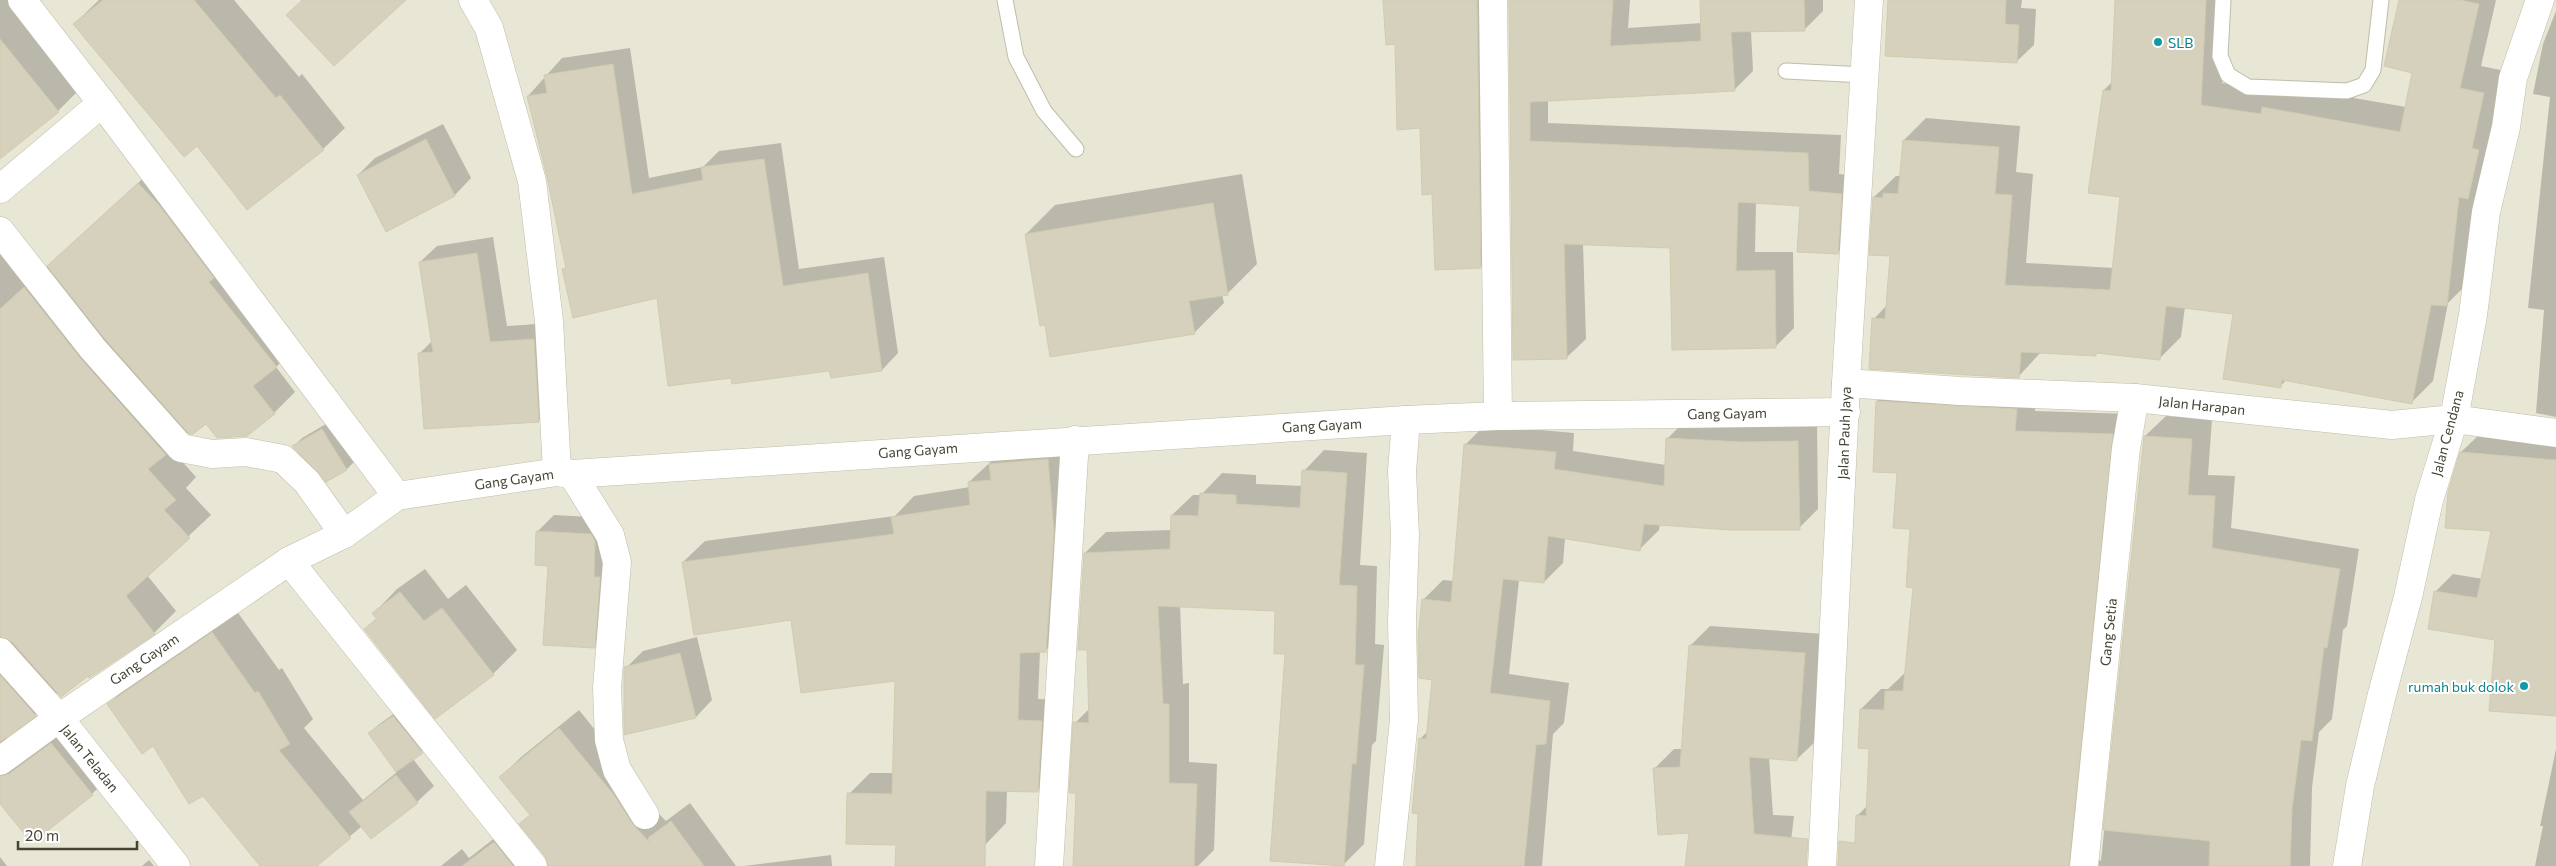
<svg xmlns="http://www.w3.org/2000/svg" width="2556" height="866" viewBox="0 0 2556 866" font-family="Commissioner,sans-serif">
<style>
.residential{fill:#e8e6d5}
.shadow{fill:#0003}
.building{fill:#d6d1bc;stroke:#d1cbaf}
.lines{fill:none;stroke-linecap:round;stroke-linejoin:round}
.lane-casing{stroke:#c0bda9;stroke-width:17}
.street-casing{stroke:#c0bda9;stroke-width:29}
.lane{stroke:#fff;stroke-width:15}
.street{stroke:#fff;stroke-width:28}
.culture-dot{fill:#0f9aa8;stroke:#fff;stroke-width:2}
.labels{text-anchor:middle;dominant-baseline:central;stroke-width:4;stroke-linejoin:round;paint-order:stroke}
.culture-label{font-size:14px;fill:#0d838f;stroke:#fff;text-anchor:start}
.street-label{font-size:14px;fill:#474436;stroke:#fff}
</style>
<rect width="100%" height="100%" fill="#f4f3e7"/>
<rect class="residential" x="0" y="0" width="2556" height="866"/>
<g class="shadow">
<path d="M 0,0 L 14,0 L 82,87 L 58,111 L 0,158 Z"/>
<path d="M 99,0 L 234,0 L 299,77 L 302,74 L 345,128 L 323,149 L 198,144 L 74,24 Z"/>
<path d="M 1384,0 L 1496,0 L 1499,248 L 1480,267 L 1434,193 L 1421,127 Z"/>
<path d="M 1510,0 L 1630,0 L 1628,28 L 1702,23 L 1701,0 L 1823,0 L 1823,11 L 1804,30 L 1751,31 L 1753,71 L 1735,89 L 1548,100 L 1548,123 L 1841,135 L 1839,174 L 1860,176 L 1856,234 L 1838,252 L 1801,204 L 1756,202 L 1755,252 L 1793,252 L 1794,328 L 1775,347 L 1671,247 L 1583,243 L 1586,339 L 1567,357 L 1514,358 Z"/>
<path d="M 1920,0 L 2022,0 L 2021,8 L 2036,9 L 2034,45 L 2017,61 Z"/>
<path d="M 2116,0 L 2226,0 L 2222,83 L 2279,92 L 2285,86 L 2406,107 L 2414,72 L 2400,0 L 2496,0 L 2481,66 L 2505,71 L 2468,283 L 2448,303 L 2433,381 L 2411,403 L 2287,379 L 2280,387 L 2234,313 L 2185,307 L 2181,337 L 2159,359 L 2098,352 L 2095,355 L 2041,352 L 2019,376 L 1874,319 L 1887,305 L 1891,255 L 1874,197 L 1896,176 L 1901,176 L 1904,140 L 1926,118 L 2020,126 L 2016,172 L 2033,174 L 2026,263 L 2114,268 L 2121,196 L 2104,90 L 2112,82 Z"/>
<path d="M 2556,11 L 2556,417 L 2536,413 L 2544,310 L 2528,308 L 2550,97 L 2533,94 L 2543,44 Z"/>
<path d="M 630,48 L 649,178 L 703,167 L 719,151 L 781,143 L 799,269 L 884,257 L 898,353 L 882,370 L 830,369 L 732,377 L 658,297 L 563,270 L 567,266 L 548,177 L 528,96 L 562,58 Z"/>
<path d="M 443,124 L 471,178 L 455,195 L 387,230 L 358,175 L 375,158 Z"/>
<path d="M 160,163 L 297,346 L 276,367 L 295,392 L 274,413 L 246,435 L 206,422 L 189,431 L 171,449 L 196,477 L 186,488 L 211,515 L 147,575 L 176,611 L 154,633 L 90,677 L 88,674 L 58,692 L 35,715 L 6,735 L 6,741 L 73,722 L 114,772 L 92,794 L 32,842 L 0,802 L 0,248 L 28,284 Z"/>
<path d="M 1242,174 L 1257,264 L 1228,293 L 1222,294 L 1224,303 L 1194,333 L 1046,324 L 1026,234 L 1055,205 Z"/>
<path d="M 493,237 L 507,326 L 551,323 L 555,404 L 538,421 L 419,354 L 432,341 L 420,262 L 437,246 Z"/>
<path d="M 1897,381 L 2037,389 L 2035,411 L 2132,414 L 2095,858 L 2101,861 L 2145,436 L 2166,416 L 2212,419 L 2208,475 L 2235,476 L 2231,528 L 2359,549 L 2347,626 L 2343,630 L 2332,719 L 2319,732 L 2312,788 L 2310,866 L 1856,866 L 1857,816 L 1868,805 L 1871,747 L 1861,709 L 1881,689 L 1888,689 L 1907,671 L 1914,586 L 1911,528 L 1899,472 L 1877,401 Z"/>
<path d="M 1687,419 L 1817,423 L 1818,509 L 1799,528 L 1660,524 L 1659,530 L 1640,549 L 1565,538 L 1563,563 L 1544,582 L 1519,580 L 1509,674 L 1569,683 L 1564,723 L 1553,734 L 1542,866 L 1417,866 L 1420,739 L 1428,731 L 1433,679 L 1424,599 L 1443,580 L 1454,581 L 1466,444 L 1485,425 L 1574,433 L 1573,451 L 1666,465 L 1668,438 Z"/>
<path d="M 331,421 L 355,461 L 347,469 L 294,446 L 302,438 Z"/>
<path d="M 2556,429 L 2556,715 L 2497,639 L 2435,592 L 2453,574 L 2483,579 L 2492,530 L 2461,452 L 2479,435 Z"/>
<path d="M 1069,438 L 1067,629 L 1046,650 L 1040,651 L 1038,699 L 1063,700 L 1059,769 L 1037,791 L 1007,790 L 1006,823 L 985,845 L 849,794 L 870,773 L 894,773 L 896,680 L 792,618 L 683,562 L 705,541 L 895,516 L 914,496 L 970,487 L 969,482 L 1011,443 Z"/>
<path d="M 1324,450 L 1367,453 L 1360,565 L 1377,566 L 1375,644 L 1384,645 L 1376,741 L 1372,745 L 1364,844 L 1343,865 L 1277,610 L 1180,605 L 1183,684 L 1189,683 L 1189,762 L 1217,764 L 1214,850 L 1198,866 L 1074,866 L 1077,792 L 1075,723 L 1090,708 L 1085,553 L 1106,532 L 1172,530 L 1172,515 L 1193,495 L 1201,495 L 1222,473 L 1256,475 L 1256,484 L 1303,486 L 1304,471 Z"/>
<path d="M 554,515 L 608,518 L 611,630 L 594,646 L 537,532 Z"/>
<path d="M 425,569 L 448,599 L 466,585 L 517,650 L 493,674 L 365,629 L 377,618 L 374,613 L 397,589 Z"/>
<path d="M 236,610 L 279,670 L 282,668 L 313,719 L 304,728 L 363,800 L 397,772 L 370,733 L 378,725 L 402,708 L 430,744 L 413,759 L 434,786 L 417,802 L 362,826 L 315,866 L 262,866 L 203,794 L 153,744 L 109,704 L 132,681 Z"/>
<path d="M 1710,626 L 1825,634 L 1817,740 L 1797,759 L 1769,757 L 1773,815 L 1794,816 L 1788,866 L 1687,866 L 1690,831 L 1654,769 L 1674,749 L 1682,749 L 1690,646 Z"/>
<path d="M 697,637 L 712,700 L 696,717 L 626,668 L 643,651 Z"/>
<path d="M 579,710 L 633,777 L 650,805 L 666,821 L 690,803 L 736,866 L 441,866 L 462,849 L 469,858 L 513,824 L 546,862 L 549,862 L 521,824 L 531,814 L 501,777 L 520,758 Z"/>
<path d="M 2556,749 L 2556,866 L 2535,866 L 2543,826 L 2540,826 Z"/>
<path d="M 831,855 L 832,866 L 744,866 Z"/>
<path d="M 0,857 L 7,866 L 0,866 Z"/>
<path d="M 149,860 L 154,866 L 142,866 Z"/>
</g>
<g class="building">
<path d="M 103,0 L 194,0 L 276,98 L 280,95 L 324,150 L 247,210 L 197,146 L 184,157 L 73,24 Z"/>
<path d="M 302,0 L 406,0 L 334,66 L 286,15 Z"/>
<path d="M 1383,0 L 1477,0 L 1481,268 L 1435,270 L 1432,194 L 1422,195 L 1420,128 L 1397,130 L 1395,44 L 1386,45 Z"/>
<path d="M 1509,0 L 1613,0 L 1610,46 L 1701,41 L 1700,0 L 1804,0 L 1805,31 L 1731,32 L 1735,91 L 1530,102 L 1530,141 L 1808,153 L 1809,191 L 1842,194 L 1838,254 L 1797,252 L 1800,206 L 1738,202 L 1736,271 L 1775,270 L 1776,348 L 1672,350 L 1670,248 L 1564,244 L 1567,359 L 1513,360 Z"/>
<path d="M 1888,0 L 2006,0 L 2005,24 L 2019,25 L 2017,63 L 1885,56 Z"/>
<path d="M 2115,0 L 2206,0 L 2201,105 L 2261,114 L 2262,107 L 2400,132 L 2412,73 L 2384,66 L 2399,0 L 2460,0 L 2479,4 L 2460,88 L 2484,93 L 2472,148 L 2479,150 L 2468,199 L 2459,197 L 2447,306 L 2431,305 L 2412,404 L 2282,380 L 2281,388 L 2223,379 L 2233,314 L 2166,306 L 2160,360 L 2096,353 L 2096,356 L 2021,352 L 2019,378 L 1869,369 L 1872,318 L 1885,319 L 1890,256 L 1869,255 L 1873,197 L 1883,198 L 1883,193 L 1898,194 L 1903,140 L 1999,147 L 1995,194 L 2012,195 L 2005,285 L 2110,290 L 2120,197 L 2088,193 L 2103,90 L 2111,91 Z"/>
<path d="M 0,39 L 59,112 L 0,159 Z"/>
<path d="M 613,64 L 632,194 L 703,180 L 701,167 L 764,159 L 783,286 L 868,273 L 882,371 L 831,378 L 829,371 L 732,384 L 731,378 L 668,386 L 657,298 L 573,318 L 562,269 L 566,268 L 547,177 L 527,96 L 547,93 L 544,75 Z"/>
<path d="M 426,139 L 455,196 L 386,232 L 357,175 Z"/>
<path d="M 138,183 L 159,205 L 214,278 L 209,282 L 277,367 L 253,386 L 275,414 L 247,436 L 217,438 L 206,424 L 193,434 L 189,434 L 105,339 L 47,266 Z"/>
<path d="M 1213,203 L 1228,295 L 1189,301 L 1195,334 L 1050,357 L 1045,325 L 1040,326 L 1025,234 Z"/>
<path d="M 477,253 L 490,342 L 534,339 L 539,422 L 424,429 L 418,353 L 433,352 L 419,262 Z"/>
<path d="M 24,287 L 81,359 L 166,455 L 148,469 L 176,500 L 164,510 L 190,538 L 126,596 L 155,634 L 89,678 L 88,676 L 61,697 L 12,642 L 0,637 L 0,309 Z"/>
<path d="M 1876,401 L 2017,409 L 2015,431 L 2113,434 L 2069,866 L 1838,866 L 1839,841 L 1855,843 L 1856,815 L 1866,816 L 1869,749 L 1858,748 L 1860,709 L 1884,710 L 1885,691 L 1903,691 L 1913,588 L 1906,587 L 1910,529 L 1893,528 L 1897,473 L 1873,472 Z"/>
<path d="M 322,429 L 347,470 L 326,482 L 292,446 Z"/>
<path d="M 2144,436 L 2192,439 L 2188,495 L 2215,496 L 2212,548 L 2340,569 L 2327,648 L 2324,647 L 2312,741 L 2301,740 L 2292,809 L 2290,866 L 2209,866 L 2210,841 L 2103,830 Z"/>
<path d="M 1666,438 L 1742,442 L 1798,441 L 1800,530 L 1731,530 L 1644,524 L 1640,551 L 1548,536 L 1544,583 L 1503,579 L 1490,693 L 1550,701 L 1546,744 L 1536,745 L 1524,866 L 1416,866 L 1418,814 L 1412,813 L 1419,738 L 1426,739 L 1432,680 L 1419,678 L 1418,638 L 1422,599 L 1451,602 L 1464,444 L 1556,452 L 1554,469 L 1664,486 Z"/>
<path d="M 2460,452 L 2556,460 L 2556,716 L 2489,711 L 2495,640 L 2428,629 L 2434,591 L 2477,598 L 2491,531 L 2445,528 L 2448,492 Z"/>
<path d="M 1048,459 L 1054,533 L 1046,652 L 1020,653 L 1018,720 L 1042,721 L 1038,792 L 986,791 L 985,866 L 895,866 L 896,845 L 846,844 L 847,793 L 892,794 L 895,681 L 801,693 L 791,620 L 694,635 L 682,562 L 894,534 L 891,517 L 970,505 L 968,482 L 991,480 L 989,464 Z"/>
<path d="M 1302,470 L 1347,473 L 1339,585 L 1357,586 L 1355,665 L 1364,665 L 1356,764 L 1352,763 L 1344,866 L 1270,861 L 1285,654 L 1274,654 L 1275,611 L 1158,606 L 1163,704 L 1169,704 L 1169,783 L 1197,784 L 1194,866 L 1073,866 L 1076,793 L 1069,793 L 1073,722 L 1089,723 L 1087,650 L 1078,650 L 1084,553 L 1170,549 L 1171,515 L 1198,516 L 1200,493 L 1236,495 L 1236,504 L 1300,508 Z"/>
<path d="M 536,531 L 591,534 L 595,541 L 594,577 L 600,577 L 595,648 L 543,645 L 548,566 L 535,565 Z"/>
<path d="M 400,592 L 424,621 L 442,608 L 494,675 L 435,719 L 364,629 L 377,619 L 372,613 Z"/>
<path d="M 212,632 L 255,693 L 258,691 L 290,744 L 279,750 L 351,838 L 317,866 L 260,866 L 203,796 L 189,804 L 153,746 L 142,754 L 107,704 Z"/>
<path d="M 1689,645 L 1805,653 L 1797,761 L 1749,757 L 1754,834 L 1808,839 L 1806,866 L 1685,866 L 1689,833 L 1658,835 L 1653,768 L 1680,767 Z"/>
<path d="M 680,653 L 696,718 L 624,735 L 624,667 Z"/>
<path d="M 0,675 L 36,716 L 0,742 Z"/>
<path d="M 393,716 L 423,753 L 396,772 L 368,733 Z"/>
<path d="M 559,728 L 614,795 L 632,823 L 649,842 L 648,838 L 671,821 L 704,866 L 548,866 L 545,856 L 519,824 L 530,815 L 499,777 Z"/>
<path d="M 51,743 L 93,795 L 32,843 L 0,804 L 0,776 L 9,774 Z"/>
<path d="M 396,775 L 418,803 L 371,839 L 349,812 Z"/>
<path d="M 494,842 L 513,866 L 462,866 Z"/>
</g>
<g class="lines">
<g class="lane-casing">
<g id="lane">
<path d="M 1005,0 L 1016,57 L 1044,111 L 1076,149"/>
<path d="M 2223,0 L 2220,56 L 2228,75 L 2248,87 L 2347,91 L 2364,85 L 2373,70 L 2381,0"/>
<path d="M 1786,71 L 1865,75"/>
</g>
</g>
<g class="street-casing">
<g id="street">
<path d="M 22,0 L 102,103 L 397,496"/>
<path d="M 473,0 L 489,28 L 532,181 L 549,321 L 557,472"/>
<path d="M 1493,0 L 1498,416"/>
<path d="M 0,189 L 102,103"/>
<path d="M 0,231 L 93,349 L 181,448 L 212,454 L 246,452 L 283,459 L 307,482 L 344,534"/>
<path d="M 1846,383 L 1960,391 L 2135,398 L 2392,425 L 2454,419 L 2556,433"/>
<path d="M 572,474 L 610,535 L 617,562 L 607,688 L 609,740 L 617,770 L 645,815"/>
<path d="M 289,561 L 533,866"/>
<path d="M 0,652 L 59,718 L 176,866"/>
<path d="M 0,761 L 59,718 L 289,561 L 344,534 L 397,496 L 557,472 L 572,474 L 1406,420 L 1498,416 L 1846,412"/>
<path d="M 1049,866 L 1075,440"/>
<path d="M 1389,866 L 1404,720 L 1402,621 L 1405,535 L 1402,471 L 1406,420"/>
<path d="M 1822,866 L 1846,383 L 1869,0"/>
<path d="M 2084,866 L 2126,448 L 2135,398"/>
<path d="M 2347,866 L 2360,786 L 2381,698 L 2408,597 L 2429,500 L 2454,419 L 2473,315 L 2486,212 L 2506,127 L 2513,78 L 2540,0"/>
</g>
</g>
<use href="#lane" class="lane"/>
<use href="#street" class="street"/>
</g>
<g class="culture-dot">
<circle cx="2158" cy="42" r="5"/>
<circle cx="2524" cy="686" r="5"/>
</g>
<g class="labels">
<g class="culture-label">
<text x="2168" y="42">SLB</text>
<text x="2514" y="686" text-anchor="end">rumah buk dolok</text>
</g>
<g class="street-label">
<text transform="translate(2202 405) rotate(6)">Jalan Harapan</text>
<text transform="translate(1727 413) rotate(-1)">Gang Gayam</text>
<text transform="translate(1322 425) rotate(-3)">Gang Gayam</text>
<text transform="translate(1844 433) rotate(-88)">Jalan Pauh Jaya</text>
<text transform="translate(2447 433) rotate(-75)">Jalan Cendana</text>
<text transform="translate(918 450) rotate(-4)">Gang Gayam</text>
<text transform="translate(514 479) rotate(-8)">Gang Gayam</text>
<text transform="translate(2108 632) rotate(-84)">Gang Setia</text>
<text transform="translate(144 659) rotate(-34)">Gang Gayam</text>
<text transform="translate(90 758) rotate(51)">Jalan Teladan</text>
</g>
</g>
<path d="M18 841v8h119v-8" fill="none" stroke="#474436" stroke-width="2.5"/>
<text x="25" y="841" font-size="15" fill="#474436" stroke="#ffffff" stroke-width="4" paint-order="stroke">20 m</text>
</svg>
